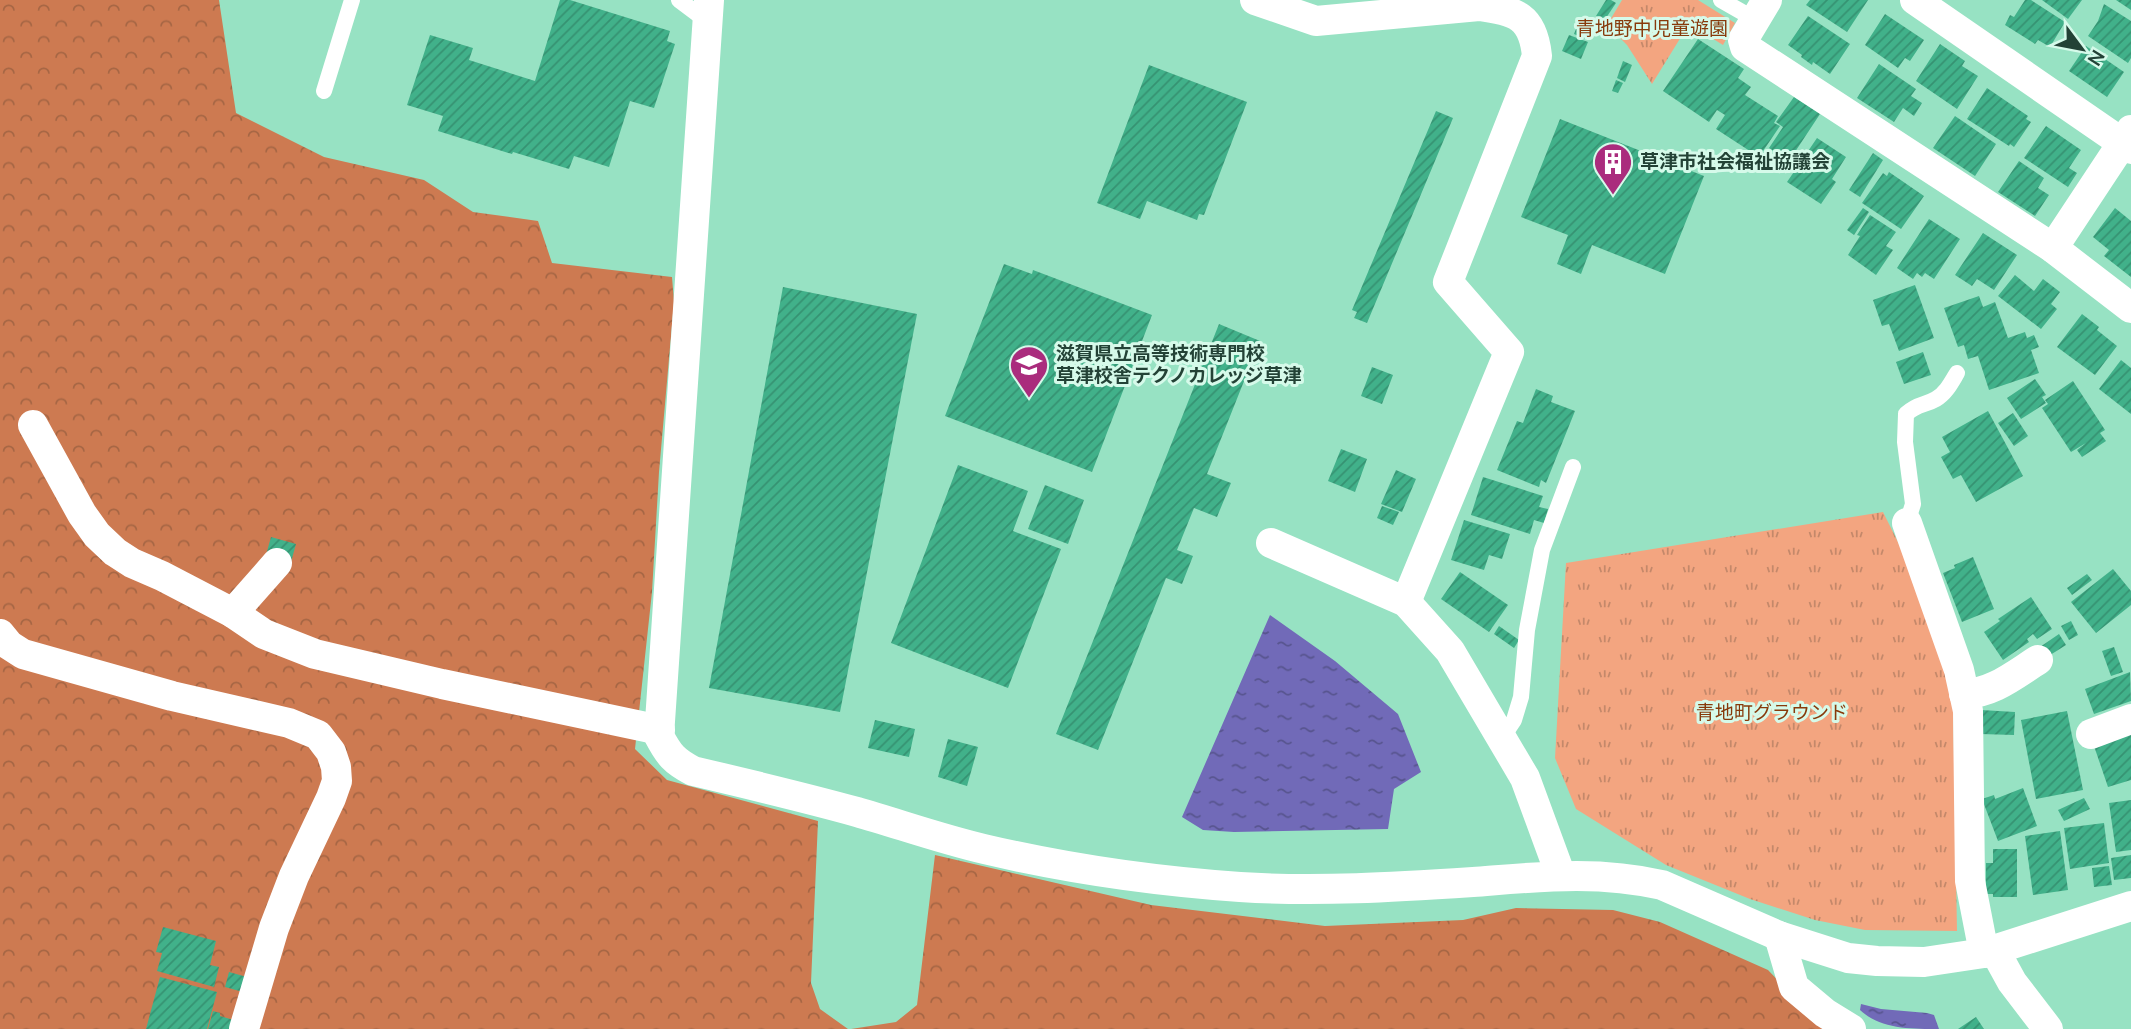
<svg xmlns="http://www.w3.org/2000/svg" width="2131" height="1029" viewBox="0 0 2131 1029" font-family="'Nunito Sans','Noto Sans JP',sans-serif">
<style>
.forest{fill:url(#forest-crowns)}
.park{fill:url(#park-tufts)}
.water{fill:url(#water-ripples)}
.building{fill:url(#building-hatch)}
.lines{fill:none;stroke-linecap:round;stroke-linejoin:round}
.lane{stroke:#fff;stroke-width:16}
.street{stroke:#fff;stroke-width:30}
.labels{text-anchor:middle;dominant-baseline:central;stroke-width:6;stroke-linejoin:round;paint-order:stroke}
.park-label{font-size:19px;fill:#873a0b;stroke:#d6faea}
.poi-label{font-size:19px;font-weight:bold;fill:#234236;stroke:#d6faea;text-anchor:start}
</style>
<defs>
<pattern id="forest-crowns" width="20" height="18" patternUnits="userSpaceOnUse" patternTransform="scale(1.75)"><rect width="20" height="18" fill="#cd7a51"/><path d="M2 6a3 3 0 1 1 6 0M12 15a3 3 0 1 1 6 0" fill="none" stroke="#a66644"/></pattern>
<pattern id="park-tufts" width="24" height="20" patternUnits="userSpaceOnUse" patternTransform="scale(1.75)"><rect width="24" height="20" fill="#f3a580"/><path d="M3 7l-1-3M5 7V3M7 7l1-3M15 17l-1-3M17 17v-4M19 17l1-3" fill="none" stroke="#c4886a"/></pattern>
<pattern id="water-ripples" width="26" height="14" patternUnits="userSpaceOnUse" patternTransform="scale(1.75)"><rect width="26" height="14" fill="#716ab8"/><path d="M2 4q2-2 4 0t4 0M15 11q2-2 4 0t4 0" fill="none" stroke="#57548e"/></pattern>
<pattern id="building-hatch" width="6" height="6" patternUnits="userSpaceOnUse" patternTransform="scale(1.75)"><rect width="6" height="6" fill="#41b18a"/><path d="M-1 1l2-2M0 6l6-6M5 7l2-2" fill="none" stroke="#369272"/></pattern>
</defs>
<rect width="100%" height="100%" fill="#97e2c3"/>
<g class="forest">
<path d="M 0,0 L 219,0 L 236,113 L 324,157 L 424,180 L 473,212 L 538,221 L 552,263 L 672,277 L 674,302 L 659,472 L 652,592 L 635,749 L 667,780 L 818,821 L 811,983 L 820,1009 L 848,1029 L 0,1029 Z"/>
<path d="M 935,855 L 1151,905 L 1325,926 L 1463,920 L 1516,908 L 1613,910 L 1660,922 L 1768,970 L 1790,993 L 1838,1029 L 851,1029 L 896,1022 L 917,1005 Z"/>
</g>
<g class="park">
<path d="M 1622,0 L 1698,0 L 1735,23 L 1723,45 L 1689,24 L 1652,84 L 1627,45 L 1607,25 Z"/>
<path d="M 1883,512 L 1924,594 L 1953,701 L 1957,931 L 1865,930 L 1815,920 L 1750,899 L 1666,865 L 1576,809 L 1555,758 L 1566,563 Z"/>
</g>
<g class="water">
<path d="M 1270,615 L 1335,661 L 1398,714 L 1421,772 L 1394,789 L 1388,829 L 1234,832 L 1203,830 L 1182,817 Z"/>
<path d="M 1861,1004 L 1881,1009 L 1927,1013 L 1934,1015 L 1939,1029 C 1910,1029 1880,1029 1860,1010 Z"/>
</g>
<g class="building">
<path d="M 560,0 L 570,0 L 670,31 L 667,41 L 675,44 L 654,108 L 630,101 L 609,167 L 574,156 L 569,169 L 513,152 L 512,154 L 438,131 L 443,116 L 407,105 L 430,35 L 473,48 L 469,60 L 535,81 Z"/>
<path d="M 1606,0 L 1611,0 L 1616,3 L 1604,21 L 1596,16 Z"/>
<path d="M 1810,0 L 1868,0 L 1847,32 L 1806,5 Z"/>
<path d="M 2025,0 L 2031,0 L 2065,22 L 2050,47 L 2038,40 L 2035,44 L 2005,25 L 2010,15 L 2014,17 Z"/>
<path d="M 2042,0 L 2082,0 L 2068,19 Z"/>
<path d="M 2116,0 L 2131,0 L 2131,10 Z"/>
<path d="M 2104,4 L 2131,21 L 2131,58 L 2128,63 L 2088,36 L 2098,21 Z"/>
<path d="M 1885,14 L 1924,40 L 1910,61 L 1905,58 L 1898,68 L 1865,45 Z"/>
<path d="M 1808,16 L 1850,44 L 1830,74 L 1813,62 L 1812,65 L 1801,57 L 1802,55 L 1788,45 Z"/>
<path d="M 1579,22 L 1589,26 L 1587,30 L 1591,31 L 1588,40 L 1574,34 Z"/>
<path d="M 1569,35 L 1588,42 L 1581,59 L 1562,51 Z"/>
<path d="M 1698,39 L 1744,69 L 1738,78 L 1751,87 L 1745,95 L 1778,116 L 1774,123 L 1780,126 L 1759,157 L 1716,129 L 1725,115 L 1717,110 L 1709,122 L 1663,91 Z"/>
<path d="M 1940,44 L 1965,61 L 1962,66 L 1978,76 L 1957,109 L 1916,81 Z"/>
<path d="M 2086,46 L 2124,72 L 2107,97 L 2069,71 Z"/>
<path d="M 1623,61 L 1632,65 L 1625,82 L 1617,78 Z"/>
<path d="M 1879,64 L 1916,89 L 1911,96 L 1922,103 L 1914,116 L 1903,108 L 1894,122 L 1857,98 Z"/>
<path d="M 1149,65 L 1247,102 L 1204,215 L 1199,214 L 1197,220 L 1147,201 L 1140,219 L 1097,203 Z"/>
<path d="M 1616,80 L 1623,83 L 1618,93 L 1612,91 Z"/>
<path d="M 1987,88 L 2028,116 L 2026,119 L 2031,122 L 2014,147 L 2010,144 L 2009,146 L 1967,119 Z"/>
<path d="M 1794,97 L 1820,114 L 1789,161 L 1769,148 L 1783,127 L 1776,122 Z"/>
<path d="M 1436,111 L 1453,118 L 1367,323 L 1354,318 L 1357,312 L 1352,310 Z"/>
<path d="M 1955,116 L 1996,144 L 1975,176 L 1933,148 Z"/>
<path d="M 1560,119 L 1704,176 L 1665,274 L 1592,245 L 1581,274 L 1557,264 L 1568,235 L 1521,217 Z"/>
<path d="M 2046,126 L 2081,150 L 2069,168 L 2077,173 L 2068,187 L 2024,158 Z"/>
<path d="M 1817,138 L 1846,157 L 1832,179 L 1836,182 L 1821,204 L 1787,182 Z"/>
<path d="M 1873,153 L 1883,160 L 1860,197 L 1849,190 Z"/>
<path d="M 2019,161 L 2044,178 L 2038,188 L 2049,195 L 2035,216 L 1998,192 Z"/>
<path d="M 1889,172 L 1924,196 L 1901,229 L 1862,203 L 1883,173 L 1887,176 Z"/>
<path d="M 1863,208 L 1869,212 L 1854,235 L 1847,230 Z"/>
<path d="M 2115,208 L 2131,221 L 2131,277 L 2104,256 L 2109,250 L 2093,237 Z"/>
<path d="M 1870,215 L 1896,232 L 1886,246 L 1893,250 L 1876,275 L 1848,255 L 1860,236 L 1857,235 Z"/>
<path d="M 1929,219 L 1960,239 L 1934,279 L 1925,273 L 1922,277 L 1917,273 L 1913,279 L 1897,268 Z"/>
<path d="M 1983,233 L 2017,255 L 1994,290 L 1977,279 L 1972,286 L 1955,275 Z"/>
<path d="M 1004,264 L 1032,274 L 1033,270 L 1152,315 L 1092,472 L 945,416 Z"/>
<path d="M 2015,275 L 2034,291 L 2043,279 L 2060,292 L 2051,304 L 2057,309 L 2041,329 L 1998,296 Z"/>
<path d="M 1915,285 L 1934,338 L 1899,351 L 1889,324 L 1882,326 L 1873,300 Z"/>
<path d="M 783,287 L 917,314 L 840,712 L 709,688 Z"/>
<path d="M 1979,296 L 1983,307 L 1995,302 L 2008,338 L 2025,332 L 2027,338 L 2034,335 L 2039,347 L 2031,350 L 2039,373 L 1989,390 L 1978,356 L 1968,359 L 1964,345 L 1958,347 L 1944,308 Z"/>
<path d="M 2082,314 L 2099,327 L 2097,330 L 2117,346 L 2095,375 L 2057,347 Z"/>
<path d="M 1219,324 L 1260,341 L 1207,474 L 1231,483 L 1217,517 L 1194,508 L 1177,550 L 1193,556 L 1182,584 L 1166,578 L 1098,750 L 1056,734 Z"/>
<path d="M 1923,352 L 1931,375 L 1904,384 L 1896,362 Z"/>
<path d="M 2121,360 L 2131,368 L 2131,414 L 2099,389 Z"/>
<path d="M 1372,367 L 1393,375 L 1382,404 L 1361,396 Z"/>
<path d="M 2035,379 L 2046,395 L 2042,397 L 2046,403 L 2021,419 L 2007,398 Z"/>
<path d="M 2073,381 L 2105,430 L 2100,433 L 2106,441 L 2082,457 L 2077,450 L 2086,443 L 2071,452 L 2042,408 L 2048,404 L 2045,400 Z"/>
<path d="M 1536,389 L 1553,396 L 1551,402 L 1575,411 L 1546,483 L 1541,480 L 1539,487 L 1497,470 L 1517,421 L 1523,423 Z"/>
<path d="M 1988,411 L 2023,476 L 1976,502 L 1961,475 L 1953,479 L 1941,457 L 1950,452 L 1942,437 Z"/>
<path d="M 2013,413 L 2028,436 L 2014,446 L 1998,423 Z"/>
<path d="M 1341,449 L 1367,459 L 1355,492 L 1328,481 Z"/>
<path d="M 958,465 L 1028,491 L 1013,531 L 1061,549 L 1008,688 L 891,643 Z"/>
<path d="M 1396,470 L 1416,479 L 1402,512 L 1381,504 Z"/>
<path d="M 1483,477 L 1543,496 L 1539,507 L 1548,509 L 1544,523 L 1534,520 L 1530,534 L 1471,515 Z"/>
<path d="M 1045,485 L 1084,500 L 1068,544 L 1028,529 Z"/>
<path d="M 1382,506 L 1399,512 L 1393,525 L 1377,518 Z"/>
<path d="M 1464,520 L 1510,534 L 1502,559 L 1489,555 L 1484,570 L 1451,560 Z"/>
<path d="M 271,537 L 296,544 L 291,562 L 266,555 Z"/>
<path d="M 1973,557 L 1994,609 L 1962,622 L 1943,573 L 1955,568 L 1954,565 Z"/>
<path d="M 2113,569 L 2131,591 L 2131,605 L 2096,633 L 2071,602 Z"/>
<path d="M 1460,572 L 1508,605 L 1489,632 L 1441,599 Z"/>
<path d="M 2087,574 L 2092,580 L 2072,595 L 2067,588 Z"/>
<path d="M 2031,597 L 2052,629 L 2037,639 L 2033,634 L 2027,639 L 2029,642 L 2003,660 L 1984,632 L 2000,621 L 1998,619 Z"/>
<path d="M 2071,621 L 2078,635 L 2069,640 L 2061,626 Z"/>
<path d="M 1499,626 L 1519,640 L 1514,648 L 1494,634 Z"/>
<path d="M 2059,634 L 2066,645 L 2047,657 L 2040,647 Z"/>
<path d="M 2114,647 L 2123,672 L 2111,676 L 2102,651 Z"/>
<path d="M 2130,672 L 2131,701 L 2094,714 L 2085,689 Z"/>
<path d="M 1981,710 L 2015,712 L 2014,735 L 1980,734 Z"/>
<path d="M 2067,711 L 2083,790 L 2036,799 L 2021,720 Z"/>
<path d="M 875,720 L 915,729 L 909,757 L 868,748 Z"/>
<path d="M 2131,734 L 2131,780 L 2108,787 L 2094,746 Z"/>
<path d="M 948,739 L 978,747 L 967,786 L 938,777 Z"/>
<path d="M 2023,788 L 2037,826 L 1998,841 L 1982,799 L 1994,795 L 1995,799 Z"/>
<path d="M 2084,798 L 2090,809 L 2064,821 L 2058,810 Z"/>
<path d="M 2131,800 L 2131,850 L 2116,852 L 2109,803 Z"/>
<path d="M 2104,823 L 2109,863 L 2070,869 L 2064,828 Z"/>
<path d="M 2060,831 L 2068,890 L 2033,895 L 2025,836 Z"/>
<path d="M 1993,849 L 2017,849 L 2017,897 L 1993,897 L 1993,894 L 1986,894 L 1986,863 L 1993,863 Z"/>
<path d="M 2131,855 L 2131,878 L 2114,880 L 2111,858 Z"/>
<path d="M 2109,866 L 2112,885 L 2094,887 L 2092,868 Z"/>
<path d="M 163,927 L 216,941 L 210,965 L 219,967 L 214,987 L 157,971 L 162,953 L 156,952 Z"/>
<path d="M 229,972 L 247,977 L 243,992 L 225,987 Z"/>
<path d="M 160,977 L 217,992 L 207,1029 L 146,1029 Z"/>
<path d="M 213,1011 L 220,1013 L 220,1016 L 237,1021 L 234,1029 L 208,1029 Z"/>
<path d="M 1976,1017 L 1984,1029 L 1958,1029 Z"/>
</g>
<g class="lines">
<g class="lane">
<path d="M 679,0 L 707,21"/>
<path d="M 1721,0 L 1756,20"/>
<path d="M 324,91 L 352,0"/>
<path d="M 1907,523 L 1913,504 L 1905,442 L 1906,414 C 1918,403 1924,406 1936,399 C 1946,393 1951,383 1957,373"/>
<path d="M 1502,738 L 1514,720 L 1521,697 L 1527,630 L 1542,550 L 1573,467"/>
</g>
<g class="street">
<path d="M 709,0 L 659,736 C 669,755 674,761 693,771 C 748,784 803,797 857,812 C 899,824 941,839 984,849 C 1069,869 1154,881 1240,887 C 1317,892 1396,887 1473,882 C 1538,877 1597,870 1662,885 L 1779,936 L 1848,958 L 1877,961 L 1924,962 L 1984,953 L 2131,906"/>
<path d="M 1255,0 L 1316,21 L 1479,6 C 1516,11 1533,16 1537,56 L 1448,282 L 1509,352 L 1406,602"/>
<path d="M 1767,0 L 1743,40 L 1745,47 L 2053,248 L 2131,308"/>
<path d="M 1915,0 L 2131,149"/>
<path d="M 2053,248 L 2131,130"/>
<path d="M 33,425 L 82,514 L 97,535 L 115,552 L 132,563 L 162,576 L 233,613 L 264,634 L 315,654 L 442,684 L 660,730"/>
<path d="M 1907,523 L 1959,670 L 1968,711 L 1970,881 L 1984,953"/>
<path d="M 1271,543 L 1406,602 L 1450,651 L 1525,778 L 1561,876"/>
<path d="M 233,613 L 277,563"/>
<path d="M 0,634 L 9,645 L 23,654 L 172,696 L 289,723 L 318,735 L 331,752 L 336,767 L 337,781 L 331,798 L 294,876 L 274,928 L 244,1029"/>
<path d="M 1964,694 C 1993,693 2014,675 2038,660"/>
<path d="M 2091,734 L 2131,719"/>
<path d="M 1779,936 L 1794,987 L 1825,1013 L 1851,1029"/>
<path d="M 1995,951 L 2012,982 L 2048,1029"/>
</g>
</g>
<defs>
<g id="building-pin" transform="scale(2.0125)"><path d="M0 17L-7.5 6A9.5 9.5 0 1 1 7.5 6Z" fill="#aa2c7d" stroke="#d6faea"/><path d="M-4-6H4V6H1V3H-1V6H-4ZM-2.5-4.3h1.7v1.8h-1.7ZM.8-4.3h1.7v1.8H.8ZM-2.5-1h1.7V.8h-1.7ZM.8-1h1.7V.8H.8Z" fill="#fff"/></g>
<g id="university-pin" transform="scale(2.0125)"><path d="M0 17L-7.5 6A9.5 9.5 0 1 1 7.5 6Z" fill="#aa2c7d" stroke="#d6faea"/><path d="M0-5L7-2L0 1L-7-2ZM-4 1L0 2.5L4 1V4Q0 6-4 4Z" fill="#fff"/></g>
</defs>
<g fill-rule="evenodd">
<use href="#building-pin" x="1613" y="162"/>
<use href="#university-pin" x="1029" y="365"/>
</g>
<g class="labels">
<g class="park-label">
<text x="1652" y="29">青地野中児童遊園</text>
<text x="1772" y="713">青地町グラウンド</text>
</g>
<g class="poi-label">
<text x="1640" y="162">草津市社会福祉協議会</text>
<text x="1056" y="354">滋賀県立高等技術専門校<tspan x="1056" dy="22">草津校舎テクノカレッジ草津</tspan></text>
</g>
</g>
<g transform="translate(2082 49) rotate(122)" stroke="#d6faea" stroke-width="5" paint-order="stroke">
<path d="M0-5L12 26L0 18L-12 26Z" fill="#234236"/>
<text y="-10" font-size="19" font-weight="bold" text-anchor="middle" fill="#234236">N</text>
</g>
</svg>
